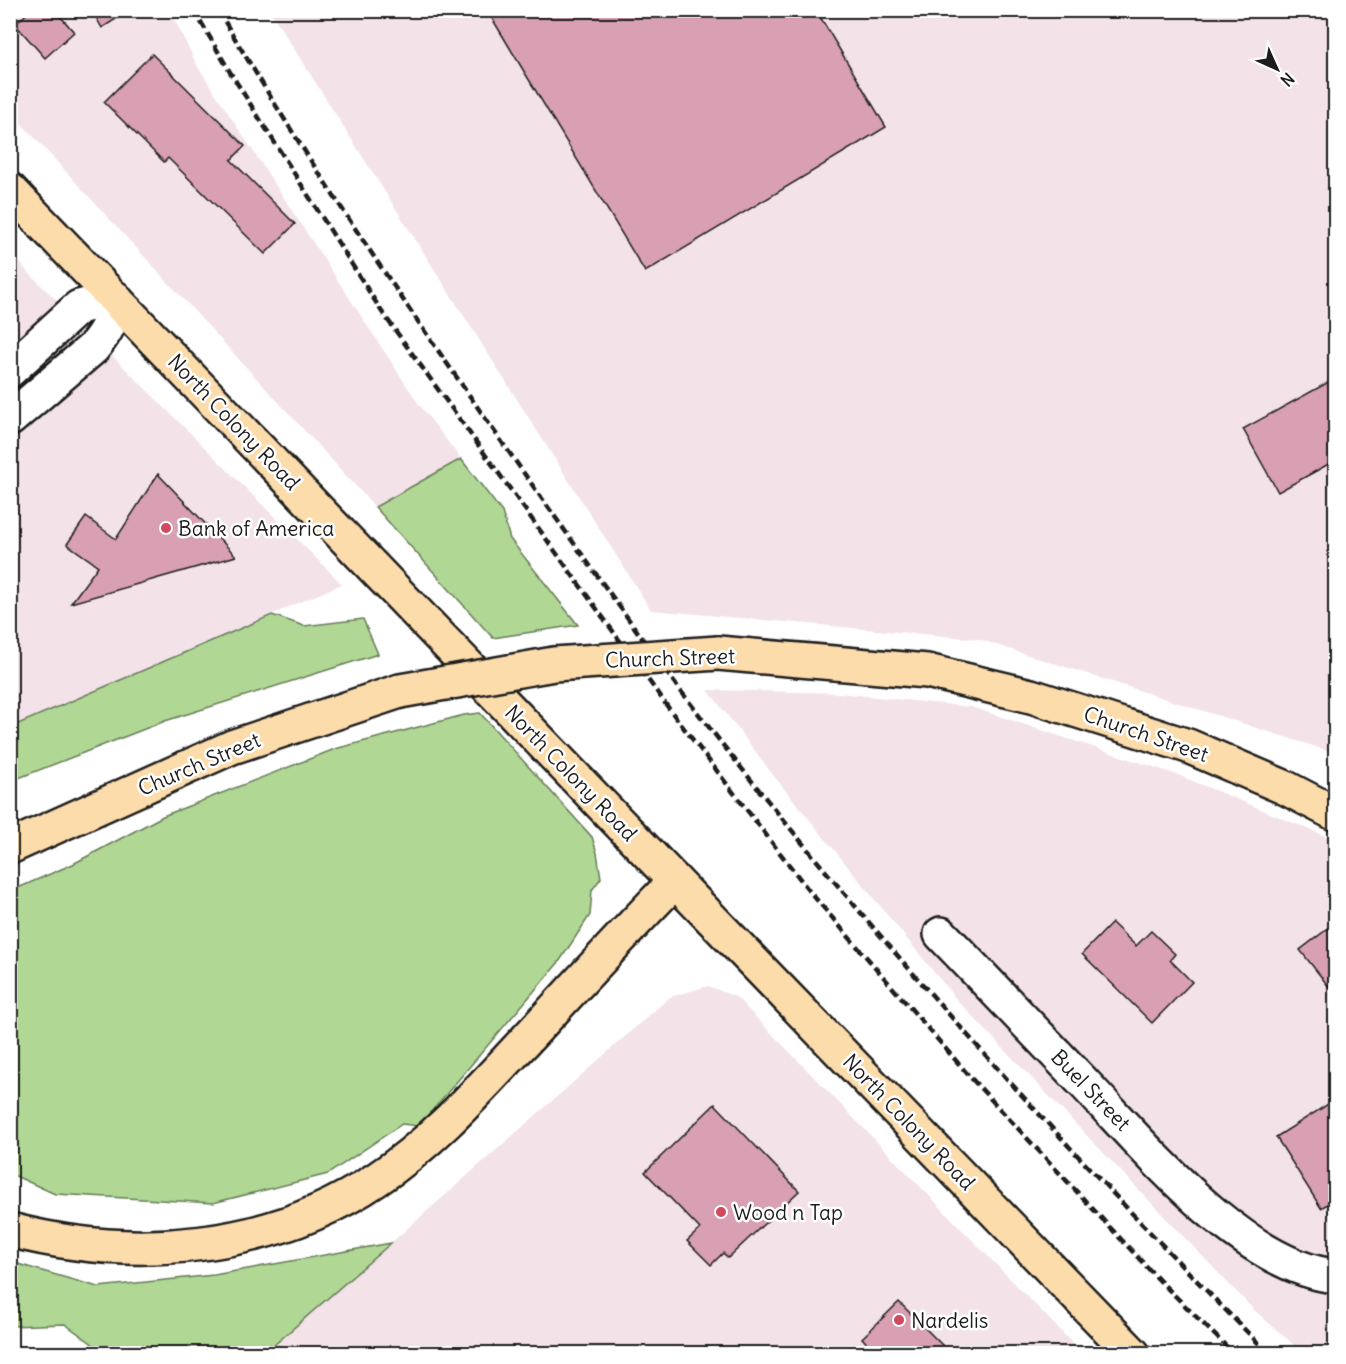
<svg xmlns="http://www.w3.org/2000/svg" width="1346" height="1364" viewBox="0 0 1346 1364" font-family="Delius,sans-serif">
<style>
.built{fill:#f3e2e8}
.green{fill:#b0d794;stroke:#667a58;stroke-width:1.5}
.building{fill:#d8a0b2;stroke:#1c1c1c;stroke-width:1.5}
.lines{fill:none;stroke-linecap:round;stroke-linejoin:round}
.minor-casing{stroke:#1c1c1c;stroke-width:38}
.major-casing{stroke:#1c1c1c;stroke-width:38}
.minor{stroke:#fff;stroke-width:33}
.major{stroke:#fddcac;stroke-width:33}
.rail{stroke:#1c1c1c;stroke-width:4.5;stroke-dasharray:9 4.5;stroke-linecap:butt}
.major-bridge-casing{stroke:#1c1c1c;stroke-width:38;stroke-linecap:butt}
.major-bridge{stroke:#fddcac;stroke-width:33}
.poi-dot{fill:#d1495b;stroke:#fff;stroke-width:2}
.labels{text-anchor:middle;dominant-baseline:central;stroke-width:5;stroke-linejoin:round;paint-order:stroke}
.street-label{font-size:21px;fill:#1c1c1c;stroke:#fff}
.poi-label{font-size:21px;fill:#1c1c1c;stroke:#fff;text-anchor:start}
</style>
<rect width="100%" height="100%" fill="#fff"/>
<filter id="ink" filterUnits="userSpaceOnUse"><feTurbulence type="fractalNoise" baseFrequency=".0167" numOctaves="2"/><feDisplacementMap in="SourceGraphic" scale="12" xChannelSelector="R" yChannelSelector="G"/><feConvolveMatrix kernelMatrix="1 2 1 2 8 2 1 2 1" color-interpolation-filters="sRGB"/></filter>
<g filter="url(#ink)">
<g class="built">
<path d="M 10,11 L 170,11 L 198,67 L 418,403 L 461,459 L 375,507 L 11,112 Z"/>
<path d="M 270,11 L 1335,11 L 1335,753 L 978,639 L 651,610 Z"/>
<path d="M 10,251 L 26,270 L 342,584 L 11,727 Z"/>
<path d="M 708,690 L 838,693 L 971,707 L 1178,775 L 1335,840 L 1335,1353 L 1303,1353 L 1253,1309 L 957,1000 L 774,776 Z"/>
<path d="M 708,986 L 736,997 L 1082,1353 L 265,1354 L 670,997 Z"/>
</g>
<g class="green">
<path d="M 461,459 L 502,512 L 510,539 L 578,625 L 493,638 L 375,507 Z"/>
<path d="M 272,615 L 304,626 L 363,619 L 378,654 L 165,721 L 11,781 L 11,727 Z"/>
<path d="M 480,713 L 592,837 L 597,853 L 601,878 L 592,890 L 590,915 L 559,962 L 419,1126 L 402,1124 L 328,1174 L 213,1203 L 55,1194 L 11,1174 L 11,891 L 73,864 L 163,816 L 335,749 L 464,715 Z"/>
<path d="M 391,1243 L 265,1353 L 228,1354 L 224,1351 L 193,1350 L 178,1354 L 105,1353 L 65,1324 L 11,1326 L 11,1262 L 98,1287 L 214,1275 Z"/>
</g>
<g class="building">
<path d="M 31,10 L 55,10 L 74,32 L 45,58 L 15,24 Z"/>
<path d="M 92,10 L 130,10 L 102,28 Z"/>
<path d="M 487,10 L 816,10 L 886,127 L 645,272 Z"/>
<path d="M 152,54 L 245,146 L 231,160 L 295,224 L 265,254 L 168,158 L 164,162 L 104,102 Z"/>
<path d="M 1336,378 L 1336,460 L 1278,492 L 1243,429 Z"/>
<path d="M 158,474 L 236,556 L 71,603 L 98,566 L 67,544 L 86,517 L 116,539 Z"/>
<path d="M 1112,923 L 1136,946 L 1151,931 L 1175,954 L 1170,960 L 1192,982 L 1152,1023 L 1082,954 Z"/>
<path d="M 1335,923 L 1336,990 L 1333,992 L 1300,950 Z"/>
<path d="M 1336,1099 L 1336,1199 L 1321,1208 L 1276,1137 Z"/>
<path d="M 715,1104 L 799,1191 L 728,1258 L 723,1253 L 711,1265 L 687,1241 L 700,1229 L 645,1172 Z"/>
<path d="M 899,1302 L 951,1354 L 877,1354 L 862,1338 Z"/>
</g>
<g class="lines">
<g class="minor-casing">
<g id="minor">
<path d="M 10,370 L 79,307 L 115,298 C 113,320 107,331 93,348 L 10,419"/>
<path d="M 941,934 C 989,984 1036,1033 1083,1082 C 1144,1146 1244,1268 1336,1276"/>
</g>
</g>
<g class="major-casing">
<g id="major">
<path d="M 10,190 L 675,881 L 1133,1354"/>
<path d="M 718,653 L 927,671 L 1031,696 L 1188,746 L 1286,788 L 1336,814"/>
<path d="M 10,847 L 232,747 L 400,691"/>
<path d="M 10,1230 C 132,1262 271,1251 377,1179 C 433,1142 477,1092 523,1043 C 573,989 623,934 675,881"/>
</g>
</g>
<use href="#minor" class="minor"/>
<use href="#major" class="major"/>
<g class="rail">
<path d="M 194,10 L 230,72 L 382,312 L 670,710 L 810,892 L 971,1078 L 1159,1280 L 1234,1354"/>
<path d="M 218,10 C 295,141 380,268 467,392 C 516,463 566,532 616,602 C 640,634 662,668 687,699 C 866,930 1063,1147 1269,1354"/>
</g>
<g class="major-bridge-casing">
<path id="major-bridge" d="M 400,691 L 554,664 L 718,653"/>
</g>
<use href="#major-bridge" class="major-bridge"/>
</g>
</g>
<g class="poi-dot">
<circle cx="166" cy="528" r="6"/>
<circle cx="721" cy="1212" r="6"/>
<circle cx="899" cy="1320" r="6"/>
</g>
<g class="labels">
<g class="street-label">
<text transform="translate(234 422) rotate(46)">North Colony Road</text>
<text transform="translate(670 658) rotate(-2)">Church Street</text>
<text transform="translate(1146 734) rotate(19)">Church Street</text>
<text transform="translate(199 764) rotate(-23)">Church Street</text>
<text transform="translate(571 773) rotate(46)">North Colony Road</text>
<text transform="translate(1091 1090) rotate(46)">Buel Street</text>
<text transform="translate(909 1122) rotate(46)">North Colony Road</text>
</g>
<g class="poi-label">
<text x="178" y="528">Bank of America</text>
<text x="733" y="1212">Wood n Tap</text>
<text x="911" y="1320">Nardelis</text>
</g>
</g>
<rect width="1346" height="1364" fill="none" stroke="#fff" stroke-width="36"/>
<rect x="18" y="18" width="1310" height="1328" fill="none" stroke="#1c1c1c" stroke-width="2" filter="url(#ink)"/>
<g transform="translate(1277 69) rotate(135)" stroke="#ffffff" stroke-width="4.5" paint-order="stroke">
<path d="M0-4.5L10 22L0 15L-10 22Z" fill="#1c1c1c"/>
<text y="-9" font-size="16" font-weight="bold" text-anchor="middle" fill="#1c1c1c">N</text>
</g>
</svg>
